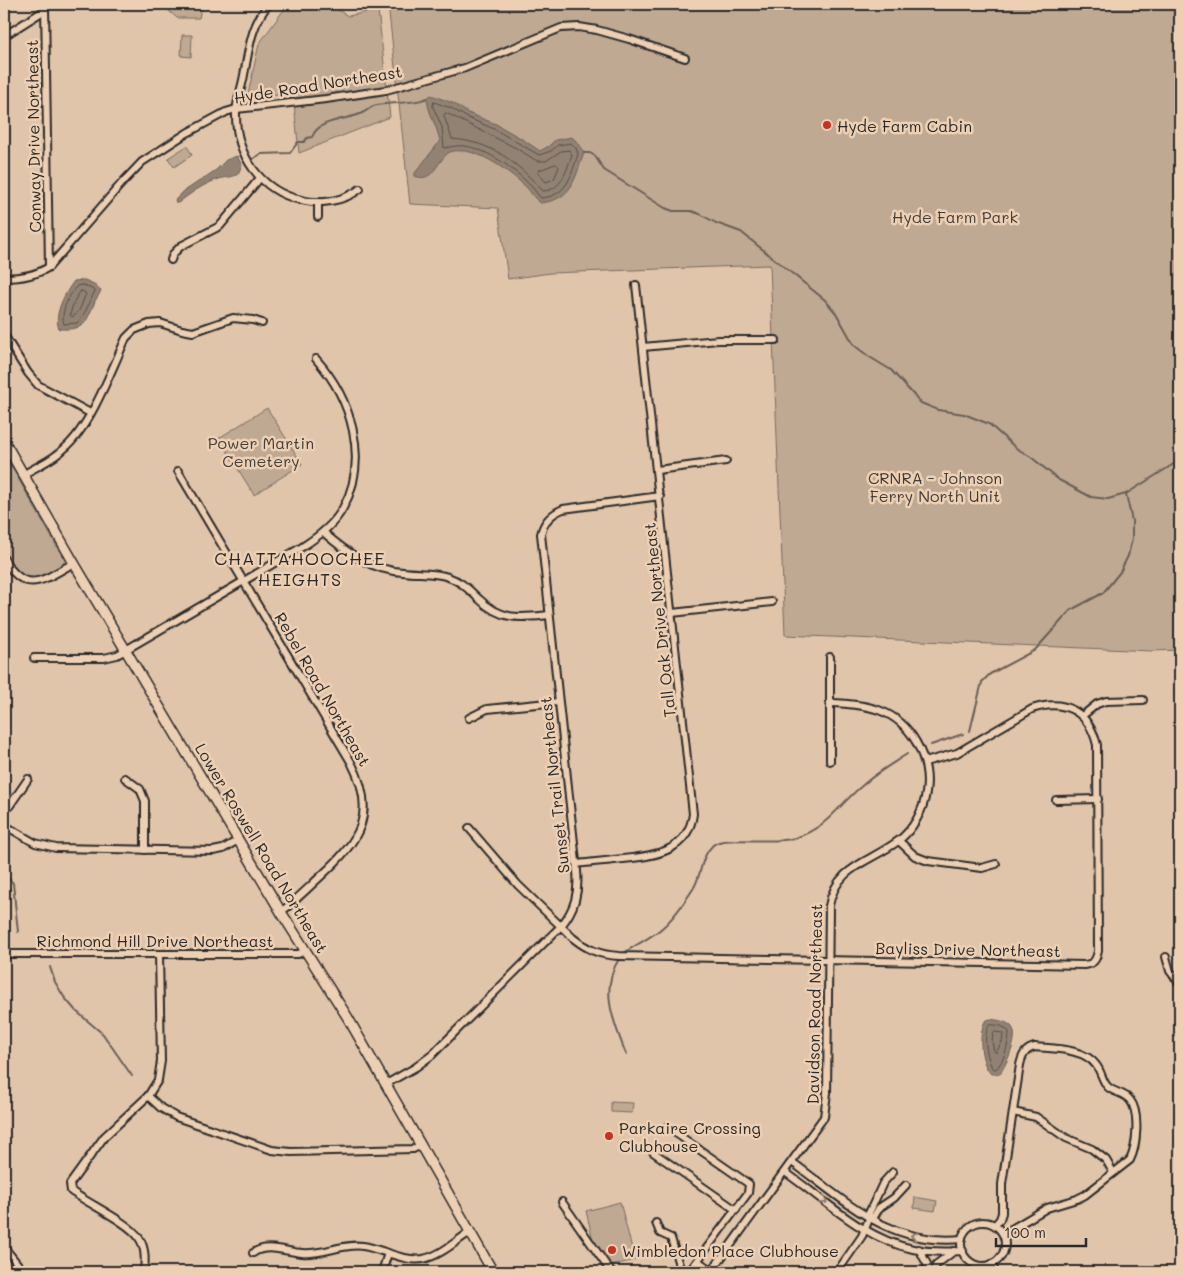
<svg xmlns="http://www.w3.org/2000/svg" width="1184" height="1276" viewBox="0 0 1184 1276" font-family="Mali,sans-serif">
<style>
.green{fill:#c0a993;stroke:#766a5f}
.water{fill:#928273;stroke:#695f56}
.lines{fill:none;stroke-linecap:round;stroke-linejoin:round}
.shore{stroke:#544e48;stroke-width:1}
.stream{stroke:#695f56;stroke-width:2}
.minor-casing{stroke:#2b2b2b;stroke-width:10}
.tertiary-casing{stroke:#2b2b2b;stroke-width:12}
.minor{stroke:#edcfb3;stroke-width:6}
.tertiary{stroke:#edcfb3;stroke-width:9}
.oneway{stroke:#8c7d6f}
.poi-dot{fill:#c8321e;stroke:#edcfb3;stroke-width:2}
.labels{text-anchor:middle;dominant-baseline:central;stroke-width:5;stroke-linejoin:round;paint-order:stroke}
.street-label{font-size:16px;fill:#2b2b2b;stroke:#edcfb3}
.poi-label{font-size:16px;fill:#2b2b2b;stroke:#edcfb3;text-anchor:start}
.park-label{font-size:16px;fill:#413e3b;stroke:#edcfb3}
.neighbourhood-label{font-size:18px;letter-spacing:1px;fill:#2b2b2b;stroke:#edcfb3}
</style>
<rect width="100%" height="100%" fill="#e1c5ab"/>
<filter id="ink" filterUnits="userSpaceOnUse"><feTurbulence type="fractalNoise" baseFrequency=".02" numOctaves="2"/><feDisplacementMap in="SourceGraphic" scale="10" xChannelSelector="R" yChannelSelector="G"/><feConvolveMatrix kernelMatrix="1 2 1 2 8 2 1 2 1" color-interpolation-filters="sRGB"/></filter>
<g filter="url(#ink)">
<g class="green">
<path d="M 161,4 L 202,4 L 199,18 L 177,18 Z"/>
<path d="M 288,4 L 328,4 L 348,16 L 378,10 L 390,117 L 299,153 L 293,93 L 247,99 L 259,44 Z"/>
<path d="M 388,4 L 1180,4 L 1180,650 L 1152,651 L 785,635 L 770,265 L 550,273 L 508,279 L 498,208 L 410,204 Z"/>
<path d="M 182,35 L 192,35 L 191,57 L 181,56 Z"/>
<path d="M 187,146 L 192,155 L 174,167 L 168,158 Z"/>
<path d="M 267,408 L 302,464 L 254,495 L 219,438 Z"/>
<path d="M 7,459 L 65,561 L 62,565 L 39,578 L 33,578 L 23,575 L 13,567 L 4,551 L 4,461 Z"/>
<path d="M 611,1102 L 633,1103 L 632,1113 L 611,1112 Z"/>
<path d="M 915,1197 L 937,1201 L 935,1211 L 914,1208 Z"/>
<path d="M 620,1202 L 635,1260 L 610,1266 L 593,1240 L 586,1211 Z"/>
</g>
<g class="water">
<path d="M 431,95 L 453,103 L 468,113 L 496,124 L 522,139 L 540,151 L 549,146 L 555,140 L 572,137 L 580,145 L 584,153 C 574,180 573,199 541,203 C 534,199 532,194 528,189 C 513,174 486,154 465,151 C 461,151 454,150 450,152 C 437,159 434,184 415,176 L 415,173 L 440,141 C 437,126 428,113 427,98 Z"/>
<path d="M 237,156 L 242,165 L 238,174 C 232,178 225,177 219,179 C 203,184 190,194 178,203 L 176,203 L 175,200 L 183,192 L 216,170 L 226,160 Z"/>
<path d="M 85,280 L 96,285 L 101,290 C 100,295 95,299 94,304 C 85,325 84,330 59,329 C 53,314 65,293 74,281 Z"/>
<path d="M 990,1019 C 997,1020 1005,1021 1010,1025 C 1022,1034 1006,1064 1000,1074 L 991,1074 C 980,1063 978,1035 985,1021 Z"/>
</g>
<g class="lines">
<g class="shore">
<path d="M 434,102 L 451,108 L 466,117 L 494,129 L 539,155 L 551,151 L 558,145 L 571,143 L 576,148 L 578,154 C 571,175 568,196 541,198 C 537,194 535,190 531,186 C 516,170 486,148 464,146 C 457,145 451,147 444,148 L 442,127 L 433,107 Z"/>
<path d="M 446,113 L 516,148 L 537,161 L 546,161 L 561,151 L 569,150 L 572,155 C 566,170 563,190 543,191 C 516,162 493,142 452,139 L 444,116 Z"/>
<path d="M 556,164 L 559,167 L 554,179 L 546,182 L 538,173 L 538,171 Z"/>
<path d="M 84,285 L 95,291 C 89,302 86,314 77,323 L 64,324 C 60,312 69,295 77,286 Z"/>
<path d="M 81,291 L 84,292 L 86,294 C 81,303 81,313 72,317 L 70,315 C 72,307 75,297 81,291 Z"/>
<path d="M 989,1025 C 996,1024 1005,1026 1009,1032 C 1009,1044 1004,1061 996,1069 L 992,1068 C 987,1055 982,1038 989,1025 Z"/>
<path d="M 995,1032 L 1002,1033 L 1003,1035 L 1002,1042 L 996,1053 L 994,1051 L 992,1042 L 993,1033 Z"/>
</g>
<g class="stream">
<path d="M 584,153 L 590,153 L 595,156 L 604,170 L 665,208 L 673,211 L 691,211 L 700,214 L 716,223 L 741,232 L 825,300 L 836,313 L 854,345 L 868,356 L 891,370 L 921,403 L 938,410 L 964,414 L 989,424 L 1016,448 L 1031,457 L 1059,480 L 1091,497 L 1108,499 L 1126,494 L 1180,460"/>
<path d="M 251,160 L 261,154 L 290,153 L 298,142 L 304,142 L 307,138 L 312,137 C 319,119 346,120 360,114 C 367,112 370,106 377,105 C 391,102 417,104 427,98"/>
<path d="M 970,731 L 982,682 L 990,674 L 1035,650 L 1071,610 L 1103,593 L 1120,572 L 1128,556 L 1132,539 L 1132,521 L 1126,494"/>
<path d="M 931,745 L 963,734"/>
<path d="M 4,874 L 13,883 L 18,932"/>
<path d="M 624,953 C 636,944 651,938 662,928 C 674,918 684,903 693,889 C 702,875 700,857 713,845 C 724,835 774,845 795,838 C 830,826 837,806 863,785 C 876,773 892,764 907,754"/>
<path d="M 619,959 C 599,990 614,1023 626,1054"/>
<path d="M 50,967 L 55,982 L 64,997 L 76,1011 L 103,1034 L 132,1076"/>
</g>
<g class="minor-casing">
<g id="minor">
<path d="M 45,4 L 49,267"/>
<path d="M 269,4 C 251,24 249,49 244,75 C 242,87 237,100 236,112 C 235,154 260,191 301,200 C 321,205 344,201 360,189"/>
<path d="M 4,36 L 45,10"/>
<path d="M 318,202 L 318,217"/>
<path d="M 171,260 L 173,254 L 181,246 L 220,226 L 260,178"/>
<path d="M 4,278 C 20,278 35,276 49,267 L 122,183 L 142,162 L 187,133 L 226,112 L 236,109 L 326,99 L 386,90 L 465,68 L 561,28 L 579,27 L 597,30 L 629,39 L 685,58"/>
<path d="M 4,335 L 28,373 L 38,385 L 90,413"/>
<path d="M 643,347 L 718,340 L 776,340"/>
<path d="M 657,470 L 726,461"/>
<path d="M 178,471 L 351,762 C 378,814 360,840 321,876 C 308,888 295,901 281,912"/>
<path d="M 23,475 C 37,466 53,460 65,448 C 91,425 111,371 126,338 L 134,330 L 149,324 L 160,323 L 182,330 L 193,332 L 233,318 L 253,320 L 262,323"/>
<path d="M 323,532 C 347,553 371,570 403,572 C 418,574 434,572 448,577 C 461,581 469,590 479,599 C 502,621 519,618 549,615"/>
<path d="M 4,559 C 26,597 44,579 74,563"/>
<path d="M 672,613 L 772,602"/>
<path d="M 34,658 L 104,658 L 117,655 L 302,547 C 318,537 334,525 343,508 C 370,459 351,398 316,359"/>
<path d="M 1082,716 L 1097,704 L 1106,701 L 1143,700"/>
<path d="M 469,718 L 487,709 L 558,702"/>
<path d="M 830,761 L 830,657"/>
<path d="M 125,778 L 140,789 L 145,801 L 145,850"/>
<path d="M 1056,800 L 1098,799"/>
<path d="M 4,814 L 28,779"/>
<path d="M 4,825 L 35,843 L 56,848 L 213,851 L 223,849 L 238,840"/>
<path d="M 469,828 L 518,885 L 573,938 C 588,950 600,955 619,956 L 1084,965 C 1094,964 1096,960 1098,951 L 1097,745 C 1089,712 1065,698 1032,709 L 957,753 L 925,762"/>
<path d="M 899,841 L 915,856 L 928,861 L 982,868 L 996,864"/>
<path d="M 577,864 C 592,862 607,861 623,859 C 654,856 688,852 693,814 L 636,285"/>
<path d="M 4,954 L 298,954 L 306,951"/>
<path d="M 1166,957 L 1170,971 L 1180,984"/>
<path d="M 386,1084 L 416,1067 L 432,1055 L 561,926 C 575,909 579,893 577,871 L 541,534 C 544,521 551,514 563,509 L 660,496"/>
<path d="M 148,1096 L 161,1108 L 176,1117 L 272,1150 L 291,1152 L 413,1149 L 421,1145"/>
<path d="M 1013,1112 L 1036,1117 L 1066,1138 L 1092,1149 L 1106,1160 L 1113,1172"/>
<path d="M 667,1127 L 749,1184 L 748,1193 L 689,1272"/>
<path d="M 653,1152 L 736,1210"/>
<path d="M 792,1162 C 847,1202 889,1246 962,1239"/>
<path d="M 785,1172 C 825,1200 864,1239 913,1249 C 929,1252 946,1252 963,1251"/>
<path d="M 562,1202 L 611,1272"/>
<path d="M 869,1219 L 874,1217 L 879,1208 L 894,1198 L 906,1185"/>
<circle cx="983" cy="1244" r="22"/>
<path d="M 656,1223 L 660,1233 L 671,1238 L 681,1272"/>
<path d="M 995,1225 L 1000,1219 L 1002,1213 L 1002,1184 L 1020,1065 C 1022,1056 1025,1049 1035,1047 C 1053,1049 1084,1048 1096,1065 C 1101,1071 1102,1080 1107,1086 C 1113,1093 1124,1092 1130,1100 C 1140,1112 1137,1146 1130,1160 L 1085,1195 L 1077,1199 L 1047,1208 L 1003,1234"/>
<path d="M 4,1247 L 24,1272"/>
<path d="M 919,1249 L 927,1264 L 930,1272"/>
<path d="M 253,1253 C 267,1243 287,1252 302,1253 C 323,1255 343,1243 363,1246 C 383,1249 403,1262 423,1259 C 440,1256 456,1241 470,1232"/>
<path d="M 698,1261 L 712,1271"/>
<path d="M 992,1264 L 995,1272"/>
<path d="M 694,1266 L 703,1272"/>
<path d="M 144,1272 C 145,1261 146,1248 139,1238 C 130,1223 87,1203 71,1191 L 70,1184 L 104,1137 L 148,1096 L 158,1080 L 161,1061 L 159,954"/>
<path d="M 382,1272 L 388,1253"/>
<path d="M 711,1272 L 824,1117 L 827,1093 L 829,906 C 836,866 869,863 898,841 C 913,830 923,811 926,793 C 929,774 925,758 916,742 C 897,708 865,704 830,703"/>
<path d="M 837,1272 L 862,1236 L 869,1219 L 869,1213 L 883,1183 L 893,1172"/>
<path d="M 932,1272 L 937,1264 L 954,1251"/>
</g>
</g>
<g class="tertiary-casing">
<path id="tertiary" d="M 4,441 L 74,563 L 281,912 L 348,1018 L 493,1272"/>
</g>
<use href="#minor" class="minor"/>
<use href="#tertiary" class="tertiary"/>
</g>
<defs><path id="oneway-chevron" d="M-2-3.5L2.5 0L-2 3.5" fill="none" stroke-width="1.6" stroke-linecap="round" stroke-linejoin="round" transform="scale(1.25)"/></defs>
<g class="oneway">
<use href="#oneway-chevron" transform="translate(824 1201) rotate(36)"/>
<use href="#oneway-chevron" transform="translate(914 1236) rotate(-167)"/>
</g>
</g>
<g class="poi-dot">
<circle cx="827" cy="125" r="5"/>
<circle cx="609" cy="1136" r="5"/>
<circle cx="612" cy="1250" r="5"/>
</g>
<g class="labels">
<g class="street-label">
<text transform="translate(318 84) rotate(-9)">Hyde Road Northeast</text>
<text transform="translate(33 136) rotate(-91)">Conway Drive Northeast</text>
<text transform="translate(659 620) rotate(-96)">Tall Oak Drive Northeast</text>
<text transform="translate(323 689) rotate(60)">Rebel Road Northeast</text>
<text transform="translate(554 785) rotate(-96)">Sunset Trail Northeast</text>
<text transform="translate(262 848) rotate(59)">Lower Roswell Road Northeast</text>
<text x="155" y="940">Richmond Hill Drive Northeast</text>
<text transform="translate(968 949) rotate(1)">Bayliss Drive Northeast</text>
<text transform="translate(814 1004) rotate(-89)">Davidson Road Northeast</text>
</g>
<g class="poi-label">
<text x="837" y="125">Hyde Farm Cabin</text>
<text x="619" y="1127">Parkaire Crossing<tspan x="619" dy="18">Clubhouse</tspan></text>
<text x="622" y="1250">Wimbledon Place Clubhouse</text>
</g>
<g class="park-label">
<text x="955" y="216">Hyde Farm Park</text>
<text x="261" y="442">Power Martin<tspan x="261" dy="18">Cemetery</tspan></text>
<text x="935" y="477">CRNRA - Johnson<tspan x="935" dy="18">Ferry North Unit</tspan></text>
</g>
<g class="neighbourhood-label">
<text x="300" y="558">CHATTAHOOCHEE<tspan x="300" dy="21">HEIGHTS</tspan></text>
</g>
</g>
<rect width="1184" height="1276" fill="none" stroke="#edcfb3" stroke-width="20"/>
<rect x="10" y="10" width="1164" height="1256" fill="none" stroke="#2b2b2b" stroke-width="2" filter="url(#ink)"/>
<path d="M996 1238v8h90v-8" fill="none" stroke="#2b2b2b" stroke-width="2.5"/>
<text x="1004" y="1238" font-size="15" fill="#2b2b2b" stroke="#edcfb3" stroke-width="4" paint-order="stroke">100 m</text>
</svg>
